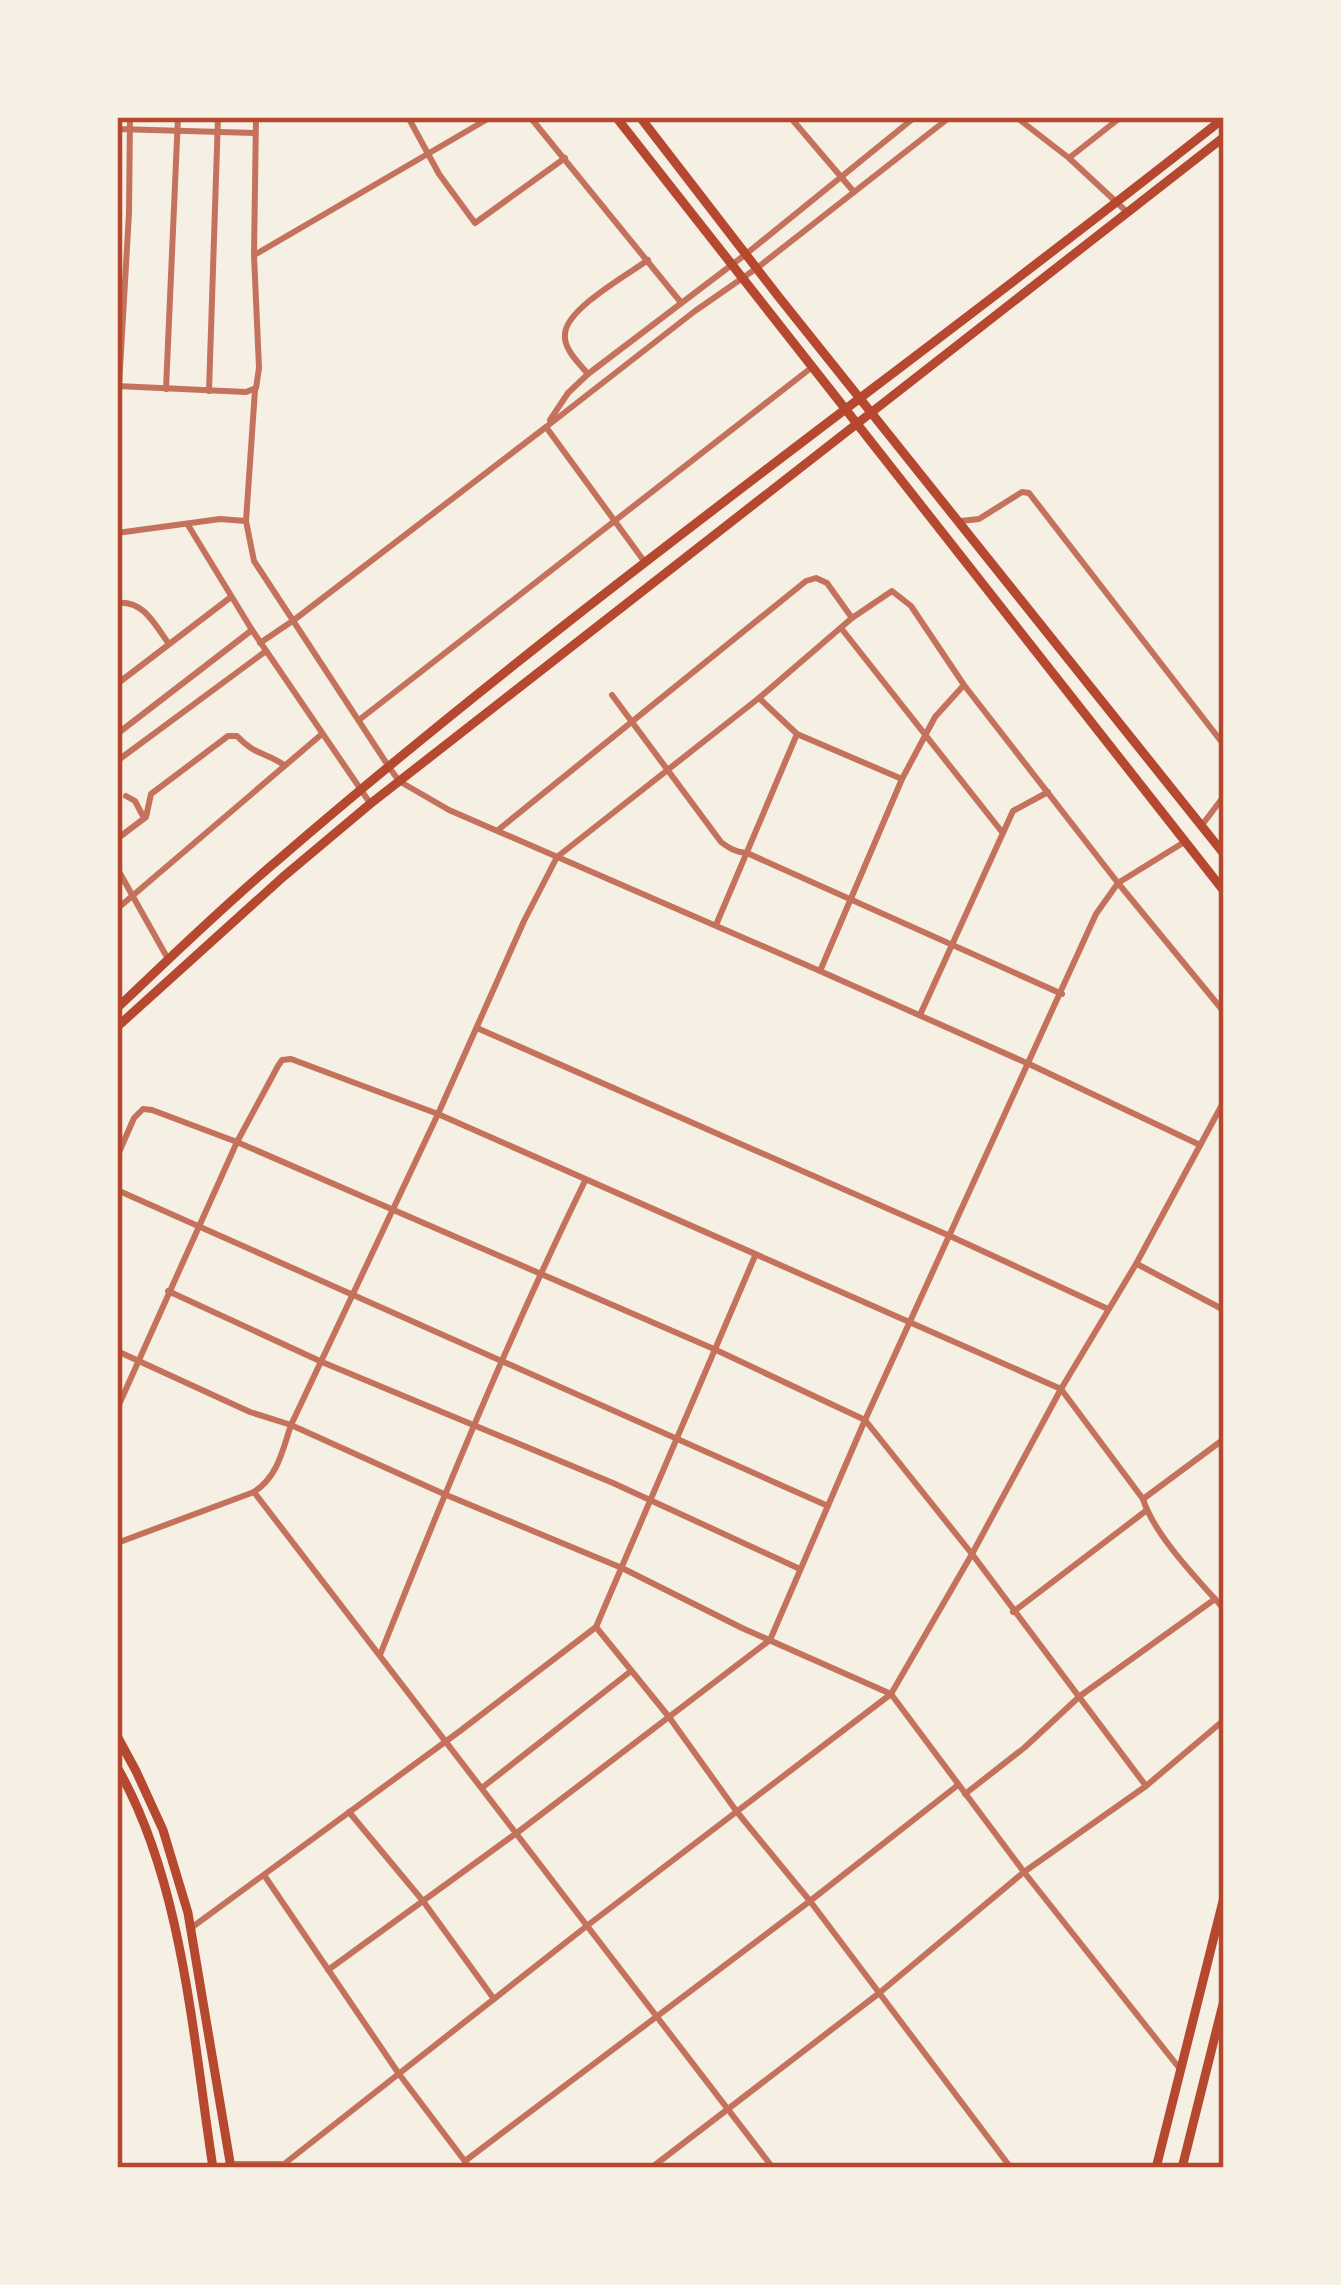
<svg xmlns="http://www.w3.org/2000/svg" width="1341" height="2285" viewBox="0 0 1341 2285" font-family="'Exo 2',sans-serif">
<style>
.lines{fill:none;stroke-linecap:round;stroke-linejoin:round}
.minor{stroke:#c5725c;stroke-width:6}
.secondary{stroke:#b5482f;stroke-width:9}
.neatline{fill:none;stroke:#b5482f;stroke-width:4.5}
</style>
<rect width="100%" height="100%" fill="#f6efe4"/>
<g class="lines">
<g class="minor">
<path d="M 408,117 L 439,174 L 475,223 L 565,158"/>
<path d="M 530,117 L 679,300"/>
<path d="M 790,117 L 854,192"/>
<path d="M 1016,117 L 1069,158 L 1127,212"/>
<path d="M 117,129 L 255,133"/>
<path d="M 1069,158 L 1121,117"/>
<path d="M 256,254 L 491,117"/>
<path d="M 588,374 C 580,364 563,349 565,334 C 566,309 627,275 648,260"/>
<path d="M 117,386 L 246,392 L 256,388 L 259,368 L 254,255 L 256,117"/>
<path d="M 119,386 L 129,213 L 130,117"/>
<path d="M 166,389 L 178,117"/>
<path d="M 255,390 L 246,521 L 254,561 L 389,767 L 399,781 L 449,810 L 820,971 L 1029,1064 L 1200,1145"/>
<path d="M 209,391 L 218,117"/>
<path d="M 550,420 L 568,393 L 588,374 L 746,254 L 915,117"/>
<path d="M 546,427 L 695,311 L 757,268 L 950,117"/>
<path d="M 961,521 L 979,519 L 1022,492 L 1029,493 L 1224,745"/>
<path d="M 188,525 L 252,630 L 370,803"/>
<path d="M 117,533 L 220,519 L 246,521"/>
<path d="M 117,603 C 144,600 155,625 169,644"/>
<path d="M 841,628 L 1002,832"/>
<path d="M 260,643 L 294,620 L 546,427 L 644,561"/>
<path d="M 117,684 L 231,597"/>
<path d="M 612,695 L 721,842 C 730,849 736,852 747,853 L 1062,994"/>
<path d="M 759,698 L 797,734 L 902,779"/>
<path d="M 359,720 L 811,368"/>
<path d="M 117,734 L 252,630"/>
<path d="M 117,761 L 266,651"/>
<path d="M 126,796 L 135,801 L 144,818"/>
<path d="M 1202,825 L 1224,796"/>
<path d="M 498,830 L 806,581 L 816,578 L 827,583 L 852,618"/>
<path d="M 117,839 L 146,817 L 151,794 L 228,736 L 237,736 C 256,756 265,752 284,765"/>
<path d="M 117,868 L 168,959"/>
<path d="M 117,909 L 322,734"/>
<path d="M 716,925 L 797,734"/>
<path d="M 820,971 L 902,779 L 935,717 L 963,686"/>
<path d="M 920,1015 L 1013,811 L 1048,792"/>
<path d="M 477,1028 L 950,1236 L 1108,1309"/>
<path d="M 117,1157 L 134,1118 L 143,1109 L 152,1110 L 237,1142 L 714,1349 L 865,1420 L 972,1554 L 1146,1786"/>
<path d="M 117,1190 L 828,1506"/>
<path d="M 1137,1264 L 1224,1310"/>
<path d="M 168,1291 L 322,1362 L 613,1483 L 800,1569"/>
<path d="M 117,1351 L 250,1412 L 291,1425 L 444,1494 L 622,1568 L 742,1628 L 891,1694 L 1024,1872 L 1180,2069"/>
<path d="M 117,1409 L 237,1142 L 278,1066 L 282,1060 L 291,1059 L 438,1114 L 1061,1389 L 1143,1499 C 1154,1535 1199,1581 1224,1609"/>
<path d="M 254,1492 L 773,2168"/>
<path d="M 1143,1499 L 1224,1439"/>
<path d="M 117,1543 L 254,1492 C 278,1476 282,1452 291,1425 L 438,1114 L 524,921 L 557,857 L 759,698 L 852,618 L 892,591 L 911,606 L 964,685 L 1118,883 L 1224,1012"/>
<path d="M 1013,1612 L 1147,1510"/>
<path d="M 596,1627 L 669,1717 L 737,1812 L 810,1901 L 1011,2168"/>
<path d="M 380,1655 C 444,1495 509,1336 585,1181"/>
<path d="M 483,1787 L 631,1671"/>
<path d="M 965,1794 L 1024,1748 L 1080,1696 L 1215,1599"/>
<path d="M 349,1812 L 423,1901 L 494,1999"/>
<path d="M 264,1875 L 399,2074 L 470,2168"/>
<path d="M 191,1928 L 460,1731 L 596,1627 L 755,1256"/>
<path d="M 328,1970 L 518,1832 L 770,1640 L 865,1420 L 1096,914 L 1118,883 L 1186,841"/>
<path d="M 465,2161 L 810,1901 L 958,1785"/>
<path d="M 219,2168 L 230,2164 L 281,2164"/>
<path d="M 279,2168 L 588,1925 L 891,1694 L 972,1554 L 1061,1389 L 1136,1264 L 1224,1101"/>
<path d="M 651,2168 L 878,1994 L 1024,1872 L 1146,1786 L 1224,1720"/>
</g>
<g class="secondary">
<path d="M 616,117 L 1224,891"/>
<path d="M 640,117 L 778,296 L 1224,854"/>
<path d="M 117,1008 C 170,958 222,907 278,860 C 581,598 910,367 1224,118"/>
<path d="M 117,1027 L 283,877 L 370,804 L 1224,137"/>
<path d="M 117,1736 L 136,1771 L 163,1830 L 188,1913 L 231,2168"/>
<path d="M 117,1767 C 183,1882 193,2039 213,2168"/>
<path d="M 1156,2168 L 1224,1897"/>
<path d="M 1182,2168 L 1224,2000"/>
</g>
</g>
<rect width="1341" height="2285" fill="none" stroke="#f6efe4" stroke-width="240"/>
<rect x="120" y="120" width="1101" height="2045" class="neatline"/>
</svg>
